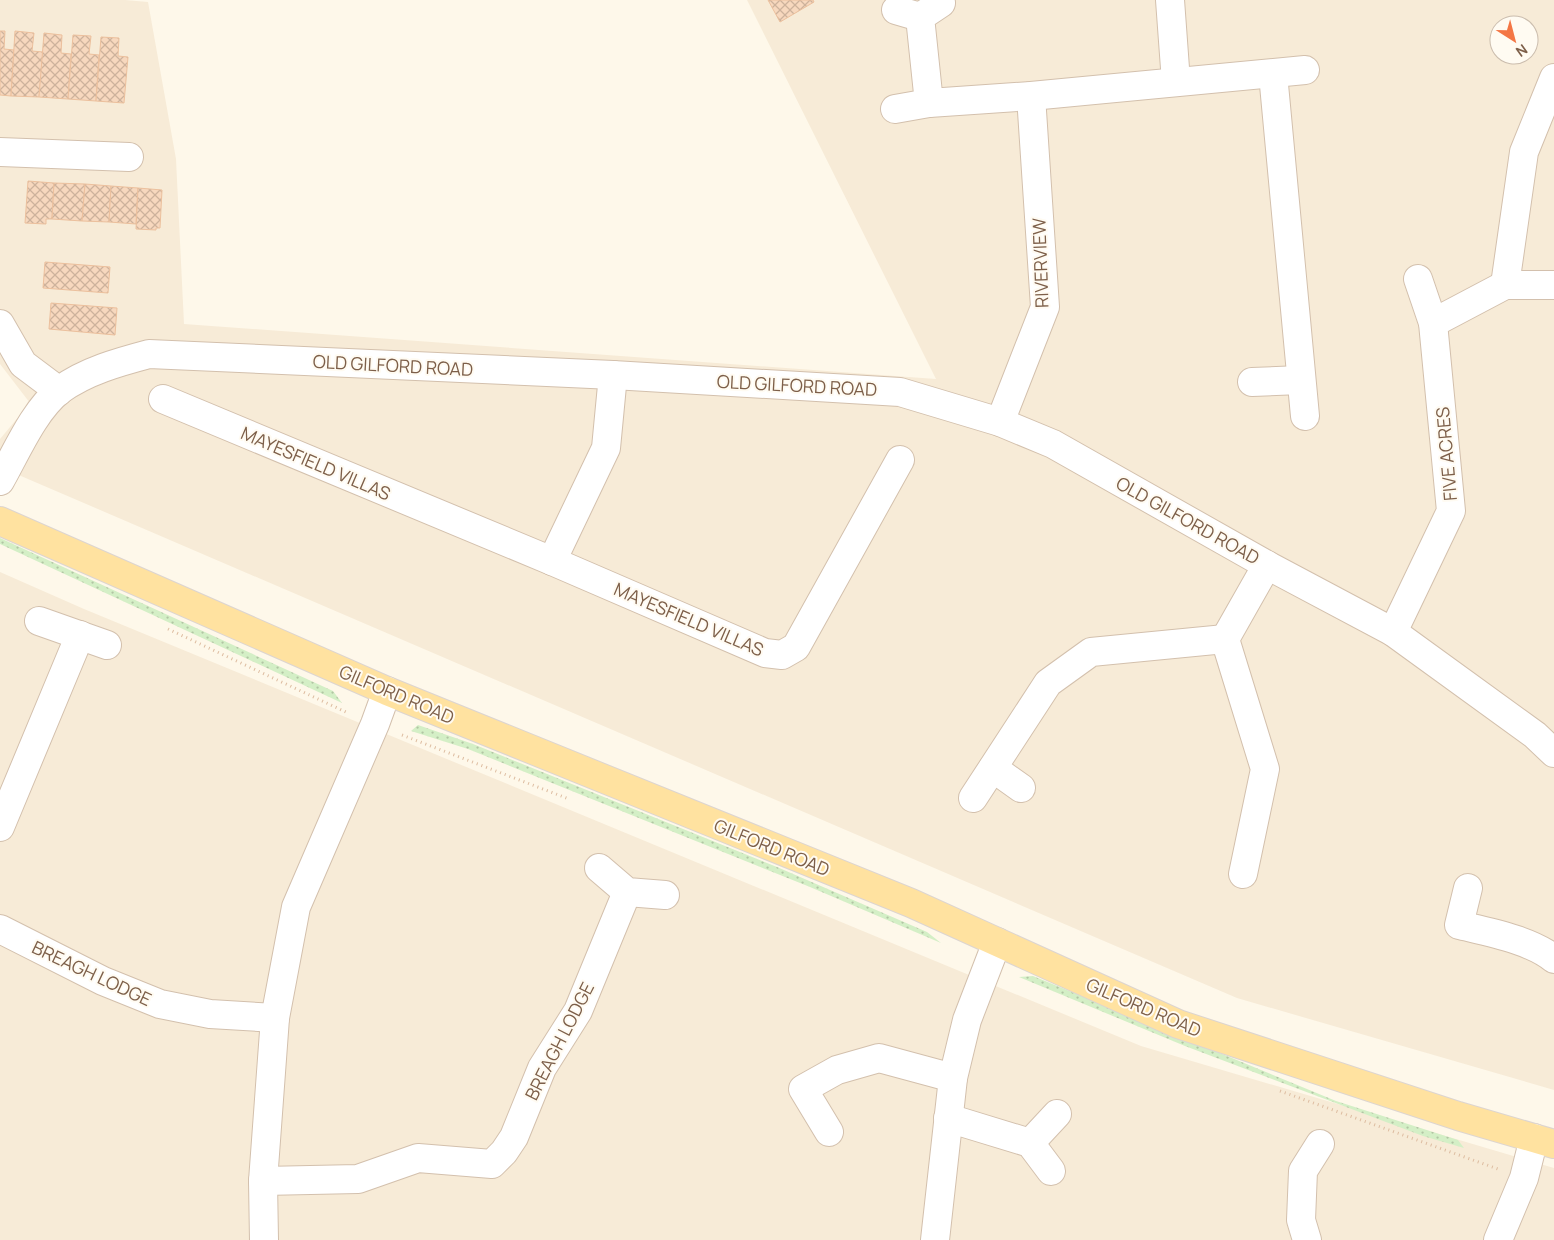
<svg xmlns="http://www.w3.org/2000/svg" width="1554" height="1240" viewBox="0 0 1554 1240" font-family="Manrope,sans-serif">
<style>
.residential{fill:#f7ebd7;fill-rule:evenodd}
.grass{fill:url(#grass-dots)}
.building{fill:url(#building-cross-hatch);stroke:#ecc09d}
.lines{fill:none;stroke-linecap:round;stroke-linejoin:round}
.minor-casing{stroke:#d3c0ad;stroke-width:30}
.primary-casing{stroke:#ddd5d0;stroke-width:30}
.path{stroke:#ddbca0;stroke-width:3;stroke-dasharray:1 4;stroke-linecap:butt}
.minor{stroke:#fff;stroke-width:28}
.primary{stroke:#ffe2a0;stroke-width:28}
.labels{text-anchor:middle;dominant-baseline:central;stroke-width:4;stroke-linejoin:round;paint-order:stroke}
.street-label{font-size:18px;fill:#7d5f49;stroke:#fffbf2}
</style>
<defs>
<pattern id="grass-dots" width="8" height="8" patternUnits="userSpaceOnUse" patternTransform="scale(1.25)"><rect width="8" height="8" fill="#d4efc6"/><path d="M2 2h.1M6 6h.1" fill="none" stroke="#b1c5a3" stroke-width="1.8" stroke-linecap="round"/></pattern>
<pattern id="building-cross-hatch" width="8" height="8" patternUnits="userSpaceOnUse" patternTransform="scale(1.25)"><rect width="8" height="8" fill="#f7d8be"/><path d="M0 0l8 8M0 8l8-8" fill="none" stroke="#cdb29c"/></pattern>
</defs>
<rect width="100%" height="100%" fill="#fef8ea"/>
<g class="residential">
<path d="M 0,0 L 125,0 L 148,2 L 176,159 L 184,324 L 936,379 L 747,0 L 1554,0 L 1554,1090 L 1237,998 L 0,467 L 0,439 L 30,403 L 0,364 ZM 1499,25 L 1529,25 L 1529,55 L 1499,55 Z"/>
<path d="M 0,572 L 84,609 L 1141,1046 L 1554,1168 L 1554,1240 L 0,1240 Z"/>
</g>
<g class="grass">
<path d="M 0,538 L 333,691 L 342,703 L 0,544 Z"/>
<path d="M 418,725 L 473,744 L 777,867 L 927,932 L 941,943 L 810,887 L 468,749 L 411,731 Z"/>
<path d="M 1033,976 L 1336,1101 L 1458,1140 L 1464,1148 L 1423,1136 L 1185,1046 L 1019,977 Z"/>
</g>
<g class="building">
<path d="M 768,0 L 813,0 L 814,2 L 780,22 Z"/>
<path d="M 0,31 L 5,31 L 4,49 L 14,50 L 11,96 L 0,95 Z"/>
<path d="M 15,31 L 34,33 L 32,51 L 43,52 L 39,97 L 11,96 Z"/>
<path d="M 44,33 L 62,35 L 61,53 L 71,54 L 68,99 L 39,97 Z"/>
<path d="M 73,35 L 91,36 L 89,54 L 99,55 L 96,101 L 68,99 Z"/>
<path d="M 101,37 L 119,38 L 118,56 L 128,57 L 124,103 L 96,101 Z"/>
<path d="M 28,181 L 54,183 L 52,219 L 46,219 L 46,224 L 25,223 Z"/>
<path d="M 54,183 L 85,184 L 82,221 L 52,219 Z"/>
<path d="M 85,184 L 111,186 L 109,222 L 82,221 Z"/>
<path d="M 111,186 L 138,188 L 136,224 L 109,222 Z"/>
<path d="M 138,188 L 162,190 L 160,228 L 156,228 L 156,230 L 136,229 Z"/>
<path d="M 45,262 L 110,267 L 108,293 L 43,288 Z"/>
<path d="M 51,303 L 117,308 L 115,335 L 49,329 Z"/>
</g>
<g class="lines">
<g class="minor-casing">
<g id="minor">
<path d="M 1170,0 L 1176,82"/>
<path d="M 941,3 L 920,17 L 929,103 L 1031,96 L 1305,70"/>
<path d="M 896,10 L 920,17"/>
<path d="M 1273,74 L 1305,416"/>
<path d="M 895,109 L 929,103"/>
<path d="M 0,152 L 129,157"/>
<path d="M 1505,285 L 1524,152 L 1554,78"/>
<path d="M 1433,323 L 1505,285 L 1554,285"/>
<path d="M 0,324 L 23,364 L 59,391"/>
<path d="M 1252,382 L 1301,380"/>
<path d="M 163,399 L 552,561 L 765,653 L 782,655 L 796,647 L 900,460"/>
<path d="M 1000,422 L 1045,307 L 1031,96"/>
<path d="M 0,481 C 16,453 34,410 60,390 C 86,371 119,362 149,354 L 613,375 L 900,392 L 1000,422 L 1053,444 L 1267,565 L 1393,632 L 1535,735 L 1554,753"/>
<path d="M 552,561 L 606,448 L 613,375"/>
<path d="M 39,621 L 107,645"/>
<path d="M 1393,632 L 1451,511 L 1433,323 L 1418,279"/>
<path d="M 993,768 L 1021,788"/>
<path d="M 973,798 L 1048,683 L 1091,652 L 1225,639"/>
<path d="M 0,827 L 80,635"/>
<path d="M 599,868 L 627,892 L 665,895"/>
<path d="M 1243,874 L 1265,769 L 1225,639 L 1267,565"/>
<path d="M 1468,888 L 1459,925 C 1488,932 1531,940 1554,959"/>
<path d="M 0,929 L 103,981 L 160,1004 L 210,1014 L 275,1018"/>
<path d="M 948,1118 L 1030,1143 L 1051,1171"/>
<path d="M 829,1132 L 803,1089 L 837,1070 L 879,1058 L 953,1078"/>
<path d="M 1030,1143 L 1057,1114"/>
<path d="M 263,1181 L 358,1179 L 418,1158 L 492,1164 L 504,1152 L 514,1137 L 542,1068 L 578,1011 L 627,892"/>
<path d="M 264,1240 L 263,1181 L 275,1018 L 296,907 L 375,724 L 387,691"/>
<path d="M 935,1240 L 953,1078 L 967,1020 L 997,942"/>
<path d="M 1307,1240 L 1301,1220 L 1303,1171 L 1320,1144"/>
<path d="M 1498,1240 L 1524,1178 L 1534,1138"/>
</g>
</g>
<g class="primary-casing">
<path id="primary" d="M 0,521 L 387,691 L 911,903 L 1178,1024 L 1458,1116 L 1554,1144"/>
</g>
<g class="path">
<path d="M 168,629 L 348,713"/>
<path d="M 402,735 L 569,799"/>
<path d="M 1280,1091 L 1498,1169"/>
</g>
<use href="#minor" class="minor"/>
<use href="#primary" class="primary"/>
</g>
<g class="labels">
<g class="street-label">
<text transform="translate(1040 263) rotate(-92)">RIVERVIEW</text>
<text transform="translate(393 365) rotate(3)">OLD GILFORD ROAD</text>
<text transform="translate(797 385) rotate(3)">OLD GILFORD ROAD</text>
<text transform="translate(1446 454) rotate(-95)">FIVE ACRES</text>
<text transform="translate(316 463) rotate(23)">MAYESFIELD VILLAS</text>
<text transform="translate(1188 520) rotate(29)">OLD GILFORD ROAD</text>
<text transform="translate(689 619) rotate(23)">MAYESFIELD VILLAS</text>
<text transform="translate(397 694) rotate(23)">GILFORD ROAD</text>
<text transform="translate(772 847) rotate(22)">GILFORD ROAD</text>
<text transform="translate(92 973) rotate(25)">BREAGH LODGE</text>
<text transform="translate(1144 1007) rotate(23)">GILFORD ROAD</text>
<text transform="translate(559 1041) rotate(-63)">BREAGH LODGE</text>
</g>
</g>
<g transform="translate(1514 40) rotate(144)"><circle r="24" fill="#fffbf2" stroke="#cbbdae"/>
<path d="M0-4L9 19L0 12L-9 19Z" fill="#f47644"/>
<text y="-8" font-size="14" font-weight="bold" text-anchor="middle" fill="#7d5f49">N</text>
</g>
</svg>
